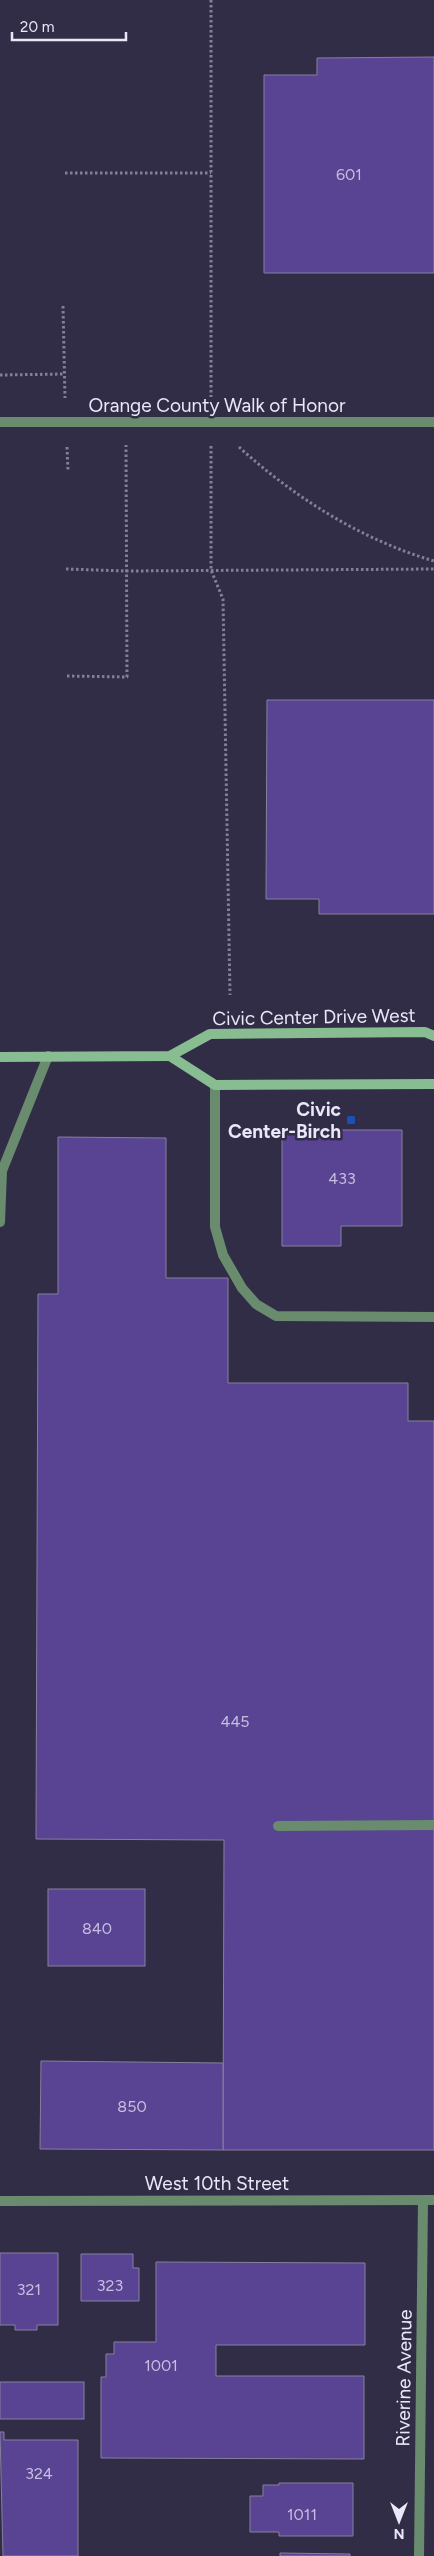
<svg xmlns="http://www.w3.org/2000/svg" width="434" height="2556" viewBox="0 0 434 2556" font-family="Figtree,sans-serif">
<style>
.building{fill:#594393;stroke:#86809e}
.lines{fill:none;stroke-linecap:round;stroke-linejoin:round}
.path{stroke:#837f94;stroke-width:3;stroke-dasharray:2.5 2.5;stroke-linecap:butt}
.lane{stroke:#698b6e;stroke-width:10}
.street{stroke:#698b6e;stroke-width:10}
.secondary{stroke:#87bd90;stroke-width:10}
.transit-dot{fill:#1a4fb4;stroke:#322d46;stroke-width:2}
.labels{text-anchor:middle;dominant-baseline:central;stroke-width:5;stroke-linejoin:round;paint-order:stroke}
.number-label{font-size:16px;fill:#c6bedf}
.street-label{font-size:19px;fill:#eae7f8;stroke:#322d46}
.poi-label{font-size:19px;font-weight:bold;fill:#eae7f8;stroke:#322d46;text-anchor:end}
</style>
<rect width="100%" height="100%" fill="#322d46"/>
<g class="building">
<path d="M 434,57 L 434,273 L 264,273 L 264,75 L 317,75 L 317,58 Z"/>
<path d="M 267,700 L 434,700 L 434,914 L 319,914 L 319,899 L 266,899 Z"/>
<path d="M 282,1130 L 402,1130 L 402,1226 L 341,1226 L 341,1246 L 282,1246 Z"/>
<path d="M 58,1137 L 166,1138 L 166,1278 L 228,1278 L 228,1383 L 408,1383 L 408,1421 L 434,1421 L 434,2150 L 223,2150 L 224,1840 L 36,1839 L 38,1294 L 58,1294 Z"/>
<rect x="48" y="1889" width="97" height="77"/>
<path d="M 41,2061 L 223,2063 L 223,2150 L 40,2149 Z"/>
<path d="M 0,2253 L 58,2253 L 58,2325 L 37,2325 L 37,2330 L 15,2330 L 15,2325 L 0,2325 Z"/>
<path d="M 81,2254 L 133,2254 L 133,2268 L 139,2268 L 139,2301 L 81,2301 Z"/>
<path d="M 156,2262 L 365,2263 L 365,2345 L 216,2345 L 216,2376 L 364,2376 L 364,2459 L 101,2458 L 101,2377 L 106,2377 L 106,2354 L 114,2354 L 114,2342 L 156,2342 Z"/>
<rect x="0" y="2382" width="84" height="37"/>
<path d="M 0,2432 L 4,2432 L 4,2440 L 78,2440 L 78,2556 L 3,2556 Z"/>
<path d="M 279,2483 L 353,2483 L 353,2536 L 279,2536 L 279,2532 L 250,2532 L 250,2496 L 263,2496 L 263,2485 L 279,2485 Z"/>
<path d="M 280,2553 L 350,2554 L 350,2556 L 280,2556 Z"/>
</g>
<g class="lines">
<g class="path">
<path d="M 211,0 L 211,397"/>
<path d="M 65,173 L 211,173"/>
<path d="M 63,306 L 65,398"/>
<path d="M 0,375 L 65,374"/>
<path d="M 211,446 L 211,570 L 223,599 L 230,995"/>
<path d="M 67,447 L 68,471"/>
<path d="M 239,447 C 295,498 362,540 434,561"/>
<path d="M 66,569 L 126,571 L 434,569"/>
<path d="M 67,676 L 127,677 L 126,445"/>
</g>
<g class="lane">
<path d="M 215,1085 L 215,1227 L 223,1255 L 242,1288 L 256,1304 L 276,1316 L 434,1317"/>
<path d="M 278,1826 L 434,1825"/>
</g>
<g class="street">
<path d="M 0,422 L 434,422"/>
<path d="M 0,1222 L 2,1171 L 48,1056"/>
<path d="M 0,2201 L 434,2200"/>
<path d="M 419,2556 L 423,2200"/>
</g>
<g class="secondary">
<path d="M 170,1056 L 215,1085 L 434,1084"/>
<path d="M 0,1057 L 170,1056 L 210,1034 L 425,1032 L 434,1036"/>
</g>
</g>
<rect class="transit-dot" x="346" y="1115" width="10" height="10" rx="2.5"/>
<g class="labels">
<g class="number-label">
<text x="349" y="174">601</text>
<text x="342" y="1178">433</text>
<text x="235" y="1721">445</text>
<text x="97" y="1928">840</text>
<text x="132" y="2106">850</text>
<text x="110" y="2285">323</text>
<text x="29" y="2289">321</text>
<text x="161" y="2365">1001</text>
<text x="39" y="2473">324</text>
<text x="302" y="2514">1011</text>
</g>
<g class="street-label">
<text x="217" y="405">Orange County Walk of Honor</text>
<text transform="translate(314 1017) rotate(-1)">Civic Center Drive West</text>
<text x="217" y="2183">West 10th Street</text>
<text transform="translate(404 2378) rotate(-89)">Riverine Avenue</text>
</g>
<g class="poi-label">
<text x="341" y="1109">Civic<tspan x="341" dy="22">Center-Birch</tspan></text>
</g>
</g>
<g transform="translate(399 2521) rotate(180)" stroke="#322d46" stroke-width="4" paint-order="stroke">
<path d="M0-4L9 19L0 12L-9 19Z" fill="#eae7f8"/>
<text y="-8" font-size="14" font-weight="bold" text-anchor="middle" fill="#eae7f8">N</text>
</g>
<path d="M12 32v8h114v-8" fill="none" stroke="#eae7f8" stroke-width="2.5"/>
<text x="20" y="32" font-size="15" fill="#eae7f8" stroke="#322d46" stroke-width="4" paint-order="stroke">20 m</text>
</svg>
